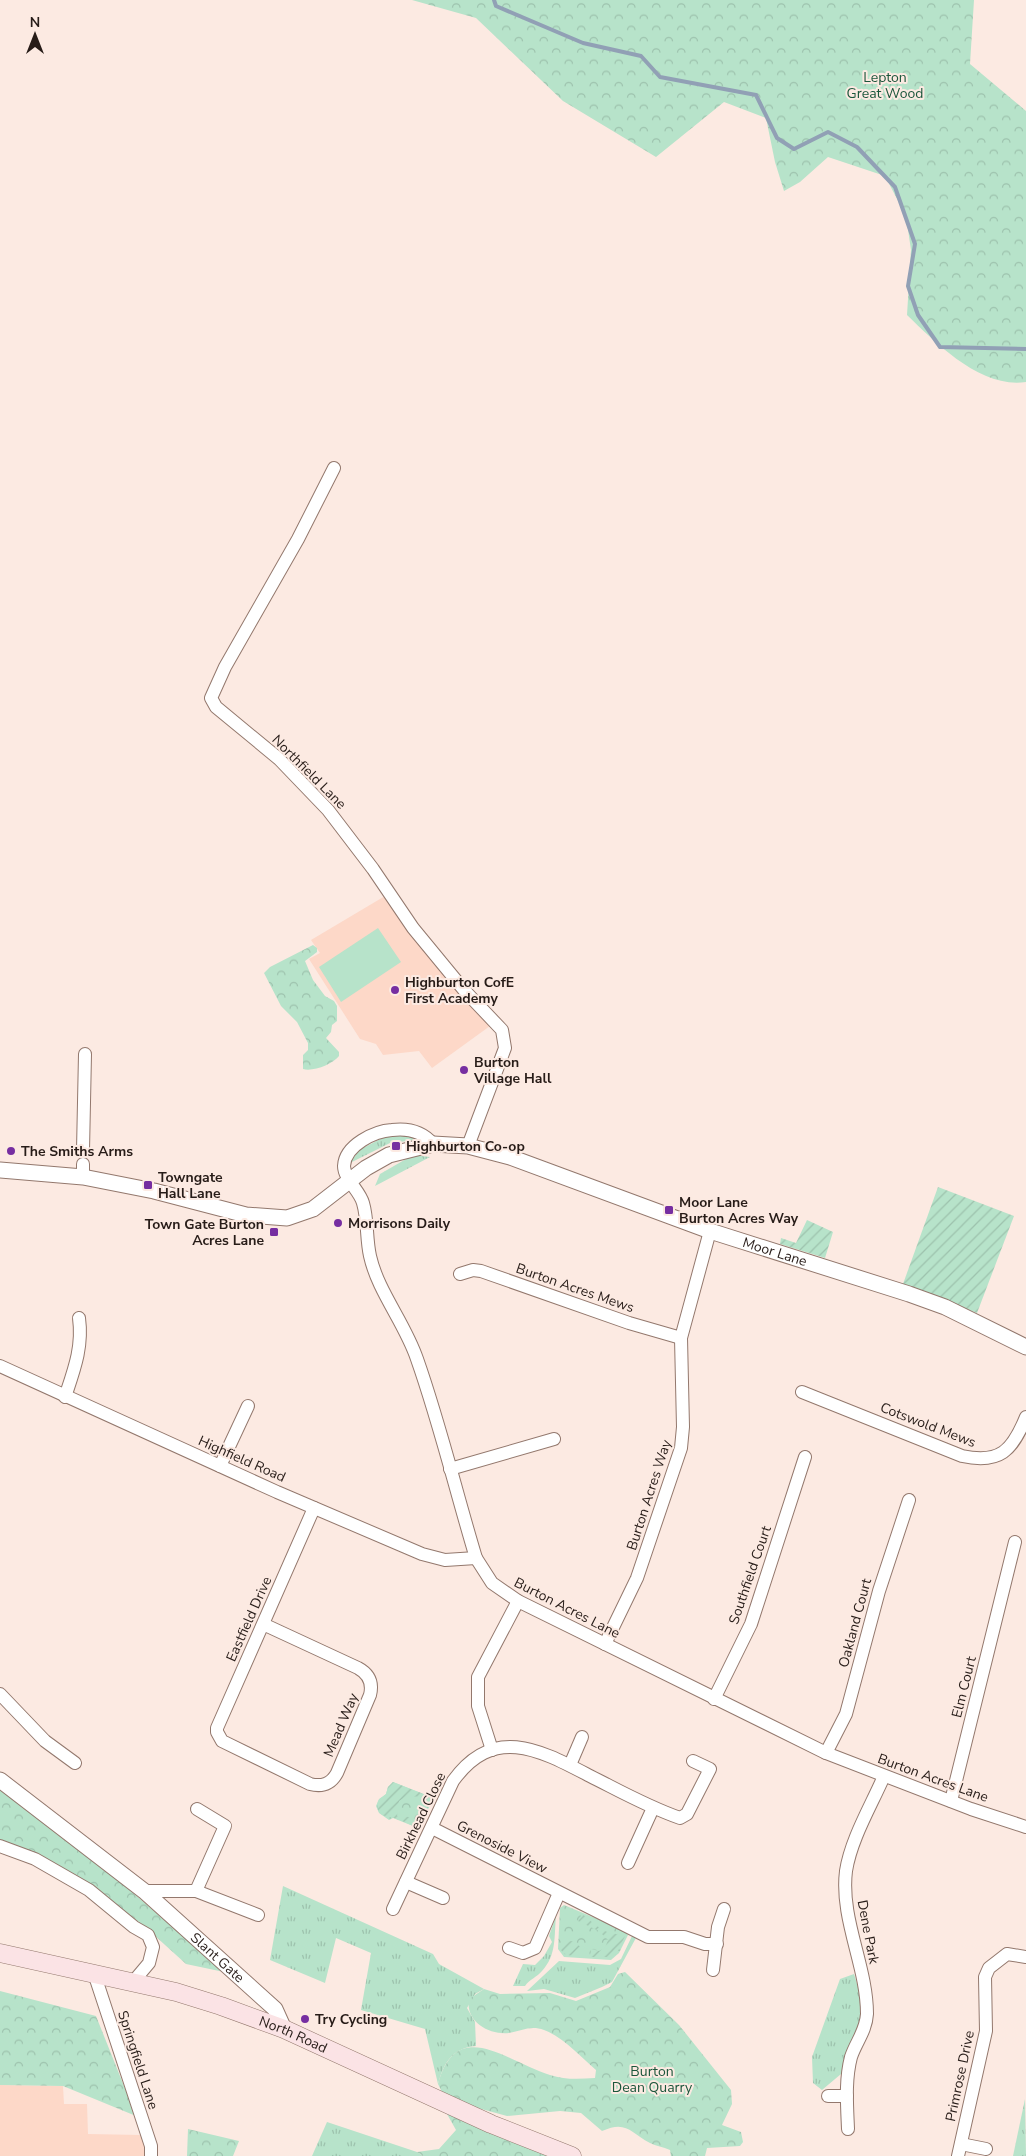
<svg xmlns="http://www.w3.org/2000/svg" width="1026" height="2156" viewBox="0 0 1026 2156" font-family="'Nunito Sans',sans-serif">
<style>
.built{fill:#fdd8c8}
.grass{fill:url(#grass-tufts)}
.forest{fill:url(#forest-crowns)}
.garden{fill:url(#garden-furrows)}
.pitch{fill:#b7e3ca}
.lines{fill:none;stroke-linecap:round;stroke-linejoin:round}
.stream{stroke:#91a0b5;stroke-width:4}
.minor-casing{stroke:#93786d;stroke-width:14}
.tertiary-casing{stroke:#93786d;stroke-width:17}
.secondary-casing{stroke:#93786d;stroke-width:19}
.minor{stroke:#fff;stroke-width:12}
.tertiary{stroke:#fff;stroke-width:15}
.secondary{stroke:#fbe3e5;stroke-width:18}
.poi-dot{fill:#762ea1;stroke:#fceae2;stroke-width:2}
.labels{text-anchor:middle;dominant-baseline:central;stroke-width:4;stroke-linejoin:round;paint-order:stroke}
.park-label{font-size:14px;fill:#1b563b;stroke:#fceae2}
.street-label{font-size:14px;fill:#271c18;stroke:#fceae2}
.poi-label{font-size:14px;font-weight:bold;fill:#271c18;stroke:#fceae2;text-anchor:start}
</style>
<defs>
<pattern id="grass-tufts" width="24" height="20" patternUnits="userSpaceOnUse" patternTransform="scale(1.25)"><rect width="24" height="20" fill="#b7e3ca"/><path d="M3 7l-1-3M5 7V3M7 7l1-3M15 17l-1-3M17 17v-4M19 17l1-3" fill="none" stroke="#9dc2ad"/></pattern>
<pattern id="forest-crowns" width="20" height="18" patternUnits="userSpaceOnUse" patternTransform="scale(1.25)"><rect width="20" height="18" fill="#b7e3ca"/><path d="M2 6a3 3 0 1 1 6 0M12 15a3 3 0 1 1 6 0" fill="none" stroke="#9dc2ad"/></pattern>
<pattern id="garden-furrows" width="10" height="10" patternUnits="userSpaceOnUse" patternTransform="scale(1.25)"><rect width="10" height="10" fill="#b7e3ca"/><path d="M-1 1l2-2M0 10L10 0M9 11l2-2" fill="none" stroke="#9dc2ad"/></pattern>
</defs>
<rect width="100%" height="100%" fill="#fceae2"/>
<g class="built">
<path d="M 385,896 L 490,1026 L 432,1068 L 419,1051 L 383,1055 L 376,1044 L 360,1039 L 309,959 L 320,953 L 311,940 Z"/>
<path d="M 0,2085 L 63,2086 L 64,2104 L 87,2104 L 88,2134 L 141,2135 L 148,2156 L 0,2156 Z"/>
</g>
<g class="grass">
<path d="M 392,1133 L 425,1139 L 390,1143 L 350,1163 L 359,1150 Z"/>
<path d="M 413,1155 L 430,1157 L 375,1186 L 380,1174 Z"/>
<path d="M 283,1886 L 433,1954 L 439,1964 L 484,1989 L 475,1994 L 467,2008 L 475,2022 L 476,2046 C 453,2048 444,2062 438,2084 L 425,2029 L 361,2010 L 371,1953 L 336,1938 L 325,1983 L 270,1960 Z"/>
<path d="M 556,1916 C 554,1936 557,1955 542,1971 C 537,1977 530,1979 525,1986 L 513,1986 L 523,1964 L 535,1965 L 544,1956 L 552,1942 L 549,1936 Z"/>
<path d="M 632,1936 L 637,1936 L 612,1982 L 602,1987 L 575,1998 L 544,1989 L 527,1991 L 559,1961 L 610,1965 L 621,1959 Z"/>
<path d="M 854,1974 L 861,1997 L 863,2019 L 858,2033 L 846,2053 L 841,2074 L 822,2090 L 813,2083 L 812,2057 L 840,1979 Z"/>
<path d="M 1025,2099 L 1026,2156 L 1013,2156 Z"/>
<path d="M 327,2122 L 417,2152 L 423,2156 L 312,2156 Z"/>
</g>
<g class="forest">
<path d="M 412,0 L 974,0 L 970,64 L 1026,111 L 1026,382 C 981,389 936,343 907,315 L 911,250 L 906,216 L 885,176 L 828,157 L 800,182 L 784,191 L 775,162 L 766,118 L 724,102 L 656,157 L 563,101 L 476,18 Z"/>
<path d="M 313,945 L 317,948 L 317,952 L 305,961 L 313,980 L 325,996 L 334,1001 L 337,1006 L 337,1021 L 332,1025 L 331,1032 L 326,1038 L 339,1052 L 339,1056 C 333,1064 313,1072 303,1069 L 303,1055 L 308,1050 L 308,1043 L 297,1022 L 281,1006 L 264,973 L 270,967 Z"/>
<path d="M 393,1782 L 434,1798 L 418,1828 L 393,1818 L 389,1820 L 379,1813 L 376,1806 L 379,1799 L 386,1794 L 388,1787 Z"/>
<path d="M 0,1785 L 115,1877 L 224,1972 L 186,1964 L 143,1925 L 70,1872 L 0,1841 Z"/>
<path d="M 564,1905 L 624,1930 L 628,1935 L 619,1953 L 611,1960 L 564,1957 L 558,1949 L 560,1908 Z"/>
<path d="M 625,1972 L 679,2025 L 731,2090 L 732,2104 L 722,2125 L 741,2132 L 743,2142 L 740,2146 L 707,2148 L 705,2156 L 671,2156 L 670,2150 C 663,2147 656,2146 650,2143 C 630,2132 626,2120 602,2131 L 581,2113 L 560,2111 L 507,2116 L 474,2107 L 442,2092 L 438,2084 C 457,2015 507,2062 550,2075 C 565,2080 579,2079 595,2078 L 596,2070 C 581,2057 563,2037 544,2030 C 530,2025 522,2031 509,2033 C 488,2035 465,2021 469,1999 L 484,1989 L 500,1994 L 550,1993 L 576,2001 L 610,1987 L 618,1974 Z"/>
<path d="M 0,1991 L 96,2016 L 136,2116 L 63,2086 L 0,2085 Z"/>
<path d="M 447,2114 L 555,2156 L 423,2156 L 417,2152 L 439,2149 L 456,2130 Z"/>
<path d="M 188,2129 L 239,2141 L 233,2156 L 187,2156 Z"/>
</g>
<g class="garden">
<path d="M 938,1187 L 1014,1216 L 977,1313 L 903,1284 Z"/>
<path d="M 807,1220 L 833,1232 L 825,1258 L 780,1244 L 781,1238 L 796,1243 Z"/>
<path d="M 393,1782 L 433,1798 L 431,1803 C 418,1797 413,1791 399,1801 L 397,1816 L 409,1817 L 418,1825 L 418,1828 C 410,1825 402,1820 394,1818 C 384,1816 375,1815 378,1801 L 386,1794 L 388,1787 Z"/>
<path d="M 582,1914 C 593,1922 607,1938 622,1933 L 625,1936 L 617,1953 L 612,1957 L 590,1957 L 591,1949 L 599,1951 L 605,1948 L 608,1940 L 599,1931 L 578,1921 Z"/>
<path d="M 573,1941 L 583,1949 L 582,1953 C 575,1958 563,1956 560,1948 L 561,1942 Z"/>
</g>
<path class="pitch" d="M 378,928 L 401,962 L 341,1002 L 319,967 Z"/>
<g class="lines">
<path class="stream" d="M 494,0 L 496,6 L 583,43 L 641,56 L 660,77 L 756,95 L 777,138 L 794,149 L 828,132 L 857,147 L 895,187 L 915,244 L 908,286 L 918,315 L 940,347 L 1026,349"/>
<g class="minor-casing">
<g id="minor">
<path d="M 334,468 L 298,539 L 225,667 L 211,698 L 216,707 L 279,759 L 328,810 L 373,869 L 413,928 L 464,990 L 502,1030 L 505,1048 L 468,1146"/>
<path d="M 433,1144 C 422,1131 408,1128 392,1130 C 375,1131 345,1145 344,1166 C 344,1179 360,1191 363,1203 C 368,1220 366,1238 370,1256 C 378,1292 405,1323 417,1359 C 440,1424 456,1492 476,1558 L 492,1583 L 518,1601 L 826,1753 L 971,1809 L 1026,1827"/>
<path d="M 83,1150 L 85,1054"/>
<path d="M 83,1177 L 83,1164"/>
<path d="M 460,1274 L 473,1270 L 481,1271 L 629,1323 L 681,1338"/>
<path d="M 0,1366 L 277,1492 L 422,1554 L 445,1560 L 476,1558"/>
<path d="M 802,1392 L 962,1456 C 1000,1464 1012,1451 1026,1417"/>
<path d="M 65,1397 C 74,1370 83,1347 79,1318"/>
<path d="M 220,1466 L 248,1406"/>
<path d="M 450,1469 L 554,1439"/>
<path d="M 263,1624 L 358,1668 C 369,1674 373,1683 370,1695 L 337,1773 C 331,1784 322,1787 310,1784 L 222,1741 L 217,1732 L 217,1728 L 314,1508"/>
<path d="M 605,1644 L 637,1578 L 681,1448 L 683,1427 L 681,1338 L 710,1231"/>
<path d="M 0,1694 L 45,1741 L 75,1763"/>
<path d="M 714,1699 L 751,1624 L 805,1457"/>
<path d="M 492,1750 L 478,1706 L 478,1677 L 518,1601"/>
<path d="M 826,1753 L 846,1714 L 879,1591 L 909,1500"/>
<path d="M 570,1765 L 582,1737"/>
<path d="M 951,1801 L 1015,1542"/>
<path d="M 432,1828 L 648,1937 L 684,1937 L 705,1944 L 717,1944"/>
<path d="M 0,1846 L 35,1859 L 89,1890 L 134,1927 L 148,1935 L 153,1947 L 149,1963 L 133,1982"/>
<path d="M 628,1863 L 653,1808"/>
<path d="M 406,1882 L 443,1898"/>
<path d="M 144,1891 L 196,1891 L 258,1915"/>
<path d="M 196,1891 L 225,1826 L 197,1809"/>
<path d="M 393,1909 L 453,1781 C 494,1724 540,1750 590,1776 C 620,1791 648,1807 680,1818 L 687,1814 L 710,1769 L 693,1761"/>
<path d="M 509,1948 L 523,1953 L 535,1948 L 559,1893"/>
<path d="M 713,1970 L 718,1927 L 724,1909"/>
<path d="M 94,1973 L 151,2146 L 151,2156"/>
<path d="M 828,2096 L 847,2096"/>
<path d="M 848,2129 C 847,2104 845,2080 851,2057 C 856,2042 866,2031 867,2014 C 867,1966 840,1919 846,1871 C 851,1839 871,1806 884,1776"/>
<path d="M 961,2144 L 986,2149"/>
<path d="M 958,2156 L 986,2031 L 985,1977 L 989,1968 L 1007,1954 L 1026,1957"/>
</g>
</g>
<g class="tertiary-casing">
<g id="tertiary">
<path id="s1" d="M 0,1170 L 83,1177 L 154,1191 L 246,1215 L 287,1218 L 313,1209 L 366,1168 L 389,1155 L 433,1144 L 468,1146 L 510,1157 L 710,1231 L 909,1294 L 945,1307 L 1026,1347"/>
<path id="s2" d="M 0,1780 L 144,1891 L 275,2009 L 284,2029"/>
</g>
</g>
<g class="secondary-casing">
<g id="secondary">
<path id="s3" d="M 0,1953 L 176,1992 L 221,2006 L 284,2029 L 491,2124 L 572,2156"/>
</g>
</g>
<use href="#minor" class="minor"/>
<use href="#tertiary" class="tertiary"/>
<use href="#secondary" class="secondary"/>
</g>
<g class="poi-dot">
<circle cx="395" cy="990" r="5"/>
<circle cx="464" cy="1070" r="5"/>
<rect x="391" y="1141" width="10" height="10" rx="2.5"/>
<circle cx="11" cy="1151" r="5"/>
<rect x="143" y="1180" width="10" height="10" rx="2.5"/>
<rect x="664" y="1205" width="10" height="10" rx="2.5"/>
<circle cx="338" cy="1223" r="5"/>
<rect x="269" y="1227" width="10" height="10" rx="2.5"/>
<circle cx="305" cy="2019" r="5"/>
</g>
<g class="labels">
<g class="park-label">
<text x="885" y="77">Lepton<tspan x="885" dy="16">Great Wood</tspan></text>
<text x="652" y="2071">Burton<tspan x="652" dy="16">Dean Quarry</tspan></text>
</g>
<g class="street-label">
<text transform="translate(309 772) rotate(45)">Northfield Lane</text>
<text stroke="none"><textPath href="#s1" startOffset="818">Moor Lane</textPath></text>
<text transform="translate(575 1288) rotate(19)">Burton Acres Mews</text>
<text transform="translate(928 1425) rotate(21)">Cotswold Mews</text>
<text transform="translate(242 1459) rotate(24)">Highfield Road</text>
<text transform="translate(649 1495) rotate(-72)">Burton Acres Way</text>
<text transform="translate(750 1575) rotate(-71)">Southfield Court</text>
<text transform="translate(567 1608) rotate(27)">Burton Acres Lane</text>
<text transform="translate(249 1619) rotate(-66)">Eastfield Drive</text>
<text transform="translate(855 1623) rotate(-75)">Oakland Court</text>
<text transform="translate(964 1687) rotate(-76)">Elm Court</text>
<text transform="translate(341 1725) rotate(-67)">Mead Way</text>
<text transform="translate(933 1778) rotate(20)">Burton Acres Lane</text>
<text transform="translate(421 1816) rotate(-64)">Birkhead Close</text>
<text transform="translate(502 1847) rotate(27)">Grenoside View</text>
<text transform="translate(868 1932) rotate(79)">Dene Park</text>
<text stroke="none"><textPath href="#s2" startOffset="281">Slant Gate</textPath></text>
<text stroke="none"><textPath href="#s3" startOffset="305">North Road</textPath></text>
<text transform="translate(138 2060) rotate(72)">Springfield Lane</text>
<text transform="translate(960 2076) rotate(-78)">Primrose Drive</text>
</g>
<g class="poi-label">
<text x="405" y="982">Highburton CofE<tspan x="405" dy="16">First Academy</tspan></text>
<text x="474" y="1062">Burton<tspan x="474" dy="16">Village Hall</tspan></text>
<text x="406" y="1146">Highburton Co-op</text>
<text x="21" y="1151">The Smiths Arms</text>
<text x="158" y="1177">Towngate<tspan x="158" dy="16">Hall Lane</tspan></text>
<text x="679" y="1202">Moor Lane<tspan x="679" dy="16">Burton Acres Way</tspan></text>
<text x="348" y="1223">Morrisons Daily</text>
<text x="264" y="1224" text-anchor="end">Town Gate Burton<tspan x="264" dy="16">Acres Lane</tspan></text>
<text x="315" y="2019">Try Cycling</text>
</g>
</g>
<g transform="translate(35 35)" stroke="#fceae2" stroke-width="4" paint-order="stroke">
<path d="M0-4L9 19L0 12L-9 19Z" fill="#271c18"/>
<text y="-8" font-size="14" font-weight="bold" text-anchor="middle" fill="#271c18">N</text>
</g>
</svg>
